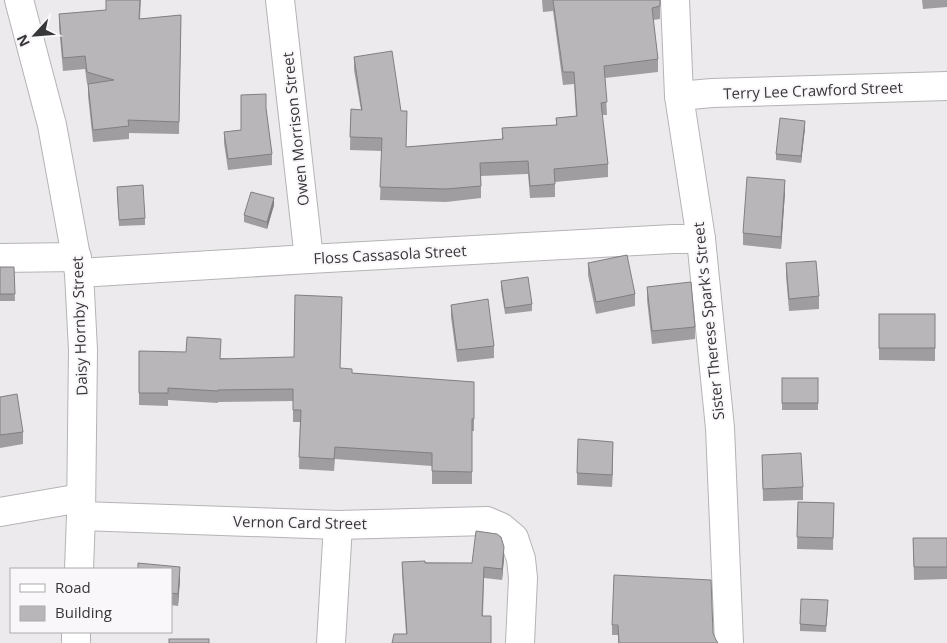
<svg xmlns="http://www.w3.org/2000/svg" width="947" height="643" viewBox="0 0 947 643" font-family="'Open Sans',sans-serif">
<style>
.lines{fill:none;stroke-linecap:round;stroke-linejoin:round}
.minor-casing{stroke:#b6b3b7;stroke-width:30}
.minor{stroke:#fff;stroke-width:28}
.wall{fill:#9f9da0}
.shaded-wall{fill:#827f82}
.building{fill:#b9b6ba;stroke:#827f82}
.labels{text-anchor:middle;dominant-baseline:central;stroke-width:4;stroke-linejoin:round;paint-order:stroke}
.street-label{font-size:15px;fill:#373638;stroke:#faf7fb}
</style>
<rect width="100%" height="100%" fill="#eceaed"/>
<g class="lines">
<g class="minor-casing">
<g id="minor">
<path d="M 19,0 L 52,125 L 79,273 L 83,350 L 81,516 L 79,569"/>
<path d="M 280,0 L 309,259"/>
<path d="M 675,0 L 679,96 L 701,239 L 720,428 L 729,643"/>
<path d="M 679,96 L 712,93 L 947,86"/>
<path d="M 0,258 L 77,257"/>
<path d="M 79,273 L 309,259 L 673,239 L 701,239"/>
<path d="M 0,512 L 81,498"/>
<path d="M 81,516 L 338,525 L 487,521 L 501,527 L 514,538 L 521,559 L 523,578 L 520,643"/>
<path d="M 76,643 L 76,632"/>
<path d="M 331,643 L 338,525"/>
</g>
</g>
<use href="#minor" class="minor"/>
</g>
<g class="wall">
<path d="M 106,0 L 141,0 L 140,19 L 181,15 L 179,134 L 129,133 L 129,139 L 93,142 L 88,96 L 88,84 L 87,84 L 85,69 L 63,71 L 59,27 L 59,14 L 106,10 Z"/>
<path d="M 542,0 L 660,0 L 660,19 L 653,20 L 658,59 L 658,72 L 605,78 L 607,115 L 602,115 L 608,164 L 608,177 L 555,182 L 555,197 L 530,198 L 528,174 L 481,176 L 481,198 L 446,202 L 380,200 L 382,151 L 350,150 L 351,109 L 361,110 L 354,70 L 354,57 L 406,147 L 502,139 L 502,128 L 556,125 L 556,118 L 576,116 L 574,84 L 563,85 L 553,11 L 543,12 Z"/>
<path d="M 922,0 L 947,0 L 947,7 L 923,9 Z"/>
<path d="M 266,108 L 272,154 L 272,165 L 228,170 L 224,143 L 224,132 L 241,130 Z"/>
<path d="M 805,128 L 801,163 L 776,160 L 776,154 Z"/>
<path d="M 785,192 L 781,249 L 743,245 L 743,233 Z"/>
<path d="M 117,193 L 145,218 L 145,225 L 119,226 Z"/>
<path d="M 274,205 L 267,229 L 244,222 L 244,215 Z"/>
<path d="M 588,263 L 635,294 L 635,306 L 596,314 L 588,275 Z"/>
<path d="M 786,263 L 819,296 L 819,309 L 789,311 L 786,276 Z"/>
<path d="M 0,267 L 14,267 L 15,301 L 0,301 Z"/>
<path d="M 501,281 L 532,304 L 532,311 L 505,314 L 501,288 Z"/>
<path d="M 647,287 L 695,327 L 695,339 L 652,344 L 647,300 Z"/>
<path d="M 451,305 L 494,346 L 494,358 L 457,362 L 451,317 Z"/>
<path d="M 879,314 L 935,314 L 935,361 L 879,360 Z"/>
<path d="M 139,351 L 340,368 L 352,373 L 474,382 L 474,431 L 472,431 L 472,484 L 432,484 L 432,466 L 335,459 L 334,471 L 299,469 L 300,422 L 293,422 L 293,401 L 218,402 L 218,403 L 168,400 L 168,406 L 139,405 Z"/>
<rect x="782" y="378" width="36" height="32"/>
<path d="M 0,397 L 23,432 L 23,444 L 0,448 Z"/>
<path d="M 613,454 L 612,487 L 577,485 L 577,473 Z"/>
<path d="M 762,455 L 803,487 L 803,500 L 763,501 Z"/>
<path d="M 798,502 L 834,503 L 833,550 L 797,549 Z"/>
<path d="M 913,538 L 947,538 L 947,579 L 914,580 Z"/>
<path d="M 504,558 L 502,580 L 484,578 L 483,616 L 406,634 L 402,573 L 402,562 L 472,563 Z"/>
<path d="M 171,569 L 180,579 L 178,606 L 171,605 Z"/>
<path d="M 828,607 L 826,632 L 800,631 L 800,624 Z"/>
<path d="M 612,625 L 713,633 L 716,640 L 718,643 L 618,643 L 618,635 L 612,635 Z"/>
</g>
<g class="shaded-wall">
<path d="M 805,121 L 805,128 L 801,163 L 801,156 Z"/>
<path d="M 785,180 L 785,192 L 781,249 L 781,237 Z"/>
<path d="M 274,198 L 274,205 L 267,229 L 267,222 Z"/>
<path d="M 613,442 L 613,454 L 612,487 L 612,475 Z"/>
<path d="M 504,547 L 504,558 L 502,580 L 502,569 Z"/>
<path d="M 180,567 L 180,579 L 178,606 L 178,594 Z"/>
</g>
<g class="building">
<path d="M 106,0 L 140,0 L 139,19 L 181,15 L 179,122 L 128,120 L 129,126 L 93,130 L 88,84 L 114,80 L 87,72 L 85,56 L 63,58 L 59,14 L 106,10 Z"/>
<path d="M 553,0 L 660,0 L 660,6 L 652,8 L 658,59 L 604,66 L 607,102 L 601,103 L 608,164 L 554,169 L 555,184 L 530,186 L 528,161 L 480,163 L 481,186 L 446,189 L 380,187 L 382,138 L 350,137 L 351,109 L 362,110 L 354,57 L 392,51 L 401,111 L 407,111 L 406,147 L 503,139 L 502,128 L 557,125 L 556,118 L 577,116 L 574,72 L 563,72 Z"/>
<path d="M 266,94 L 266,108 L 272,154 L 228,159 L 224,132 L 241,130 L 241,95 Z"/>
<path d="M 780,118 L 805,121 L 801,156 L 776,154 Z"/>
<path d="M 747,177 L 785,180 L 781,237 L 743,233 Z"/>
<path d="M 143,185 L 145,218 L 119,220 L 117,187 Z"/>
<path d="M 251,192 L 274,198 L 267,222 L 244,215 Z"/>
<path d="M 627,255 L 635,294 L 596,302 L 588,263 Z"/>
<path d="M 816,261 L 819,296 L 789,299 L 786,263 Z"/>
<path d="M 0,267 L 14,267 L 15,294 L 0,294 Z"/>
<path d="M 528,277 L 532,304 L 505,308 L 501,281 Z"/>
<path d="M 691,282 L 695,327 L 652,331 L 647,287 Z"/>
<path d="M 295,295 L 342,297 L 340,368 L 352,369 L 352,373 L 474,382 L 474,419 L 472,419 L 472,472 L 432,471 L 432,453 L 335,447 L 334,459 L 299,457 L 301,410 L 293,410 L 293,389 L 218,390 L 218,391 L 168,388 L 168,393 L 139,393 L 139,351 L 186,352 L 187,337 L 221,339 L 220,359 L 294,357 Z"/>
<path d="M 488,299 L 494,346 L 457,350 L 451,305 Z"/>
<rect x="879" y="314" width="56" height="34"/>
<rect x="782" y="378" width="36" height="25"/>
<path d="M 17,394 L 23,432 L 0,435 L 0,397 Z"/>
<path d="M 578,439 L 613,442 L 612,475 L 577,473 Z"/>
<path d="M 801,453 L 803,487 L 763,489 L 762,455 Z"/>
<path d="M 798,502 L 834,503 L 833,538 L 797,537 Z"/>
<path d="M 476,531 L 497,534 L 501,537 L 504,547 L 502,569 L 484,567 L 482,616 L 491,616 L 491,643 L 392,643 L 394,634 L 407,634 L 402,562 L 425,561 L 425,563 L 472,563 Z"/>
<path d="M 913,538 L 947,538 L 947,567 L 914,567 Z"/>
<path d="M 138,563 L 180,567 L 178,594 L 171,593 L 171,569 L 138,569 Z"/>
<path d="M 614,575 L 711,580 L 713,633 L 716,640 L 718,643 L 619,643 L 618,625 L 612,625 Z"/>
<path d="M 801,599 L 828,600 L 826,626 L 800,624 Z"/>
<rect x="169" y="639" width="40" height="4"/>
</g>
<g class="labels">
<g class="street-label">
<text transform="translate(813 90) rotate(-2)">Terry Lee Crawford Street</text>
<text transform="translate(295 129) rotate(-96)">Owen Morrison Street</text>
<text transform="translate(390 254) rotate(-3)">Floss Cassasola Street</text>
<text transform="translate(708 321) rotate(-96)">Sister Therese Spark's Street</text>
<text transform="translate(79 326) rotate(-92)">Daisy Hornby Street</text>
<text transform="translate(300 522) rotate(1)">Vernon Card Street</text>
</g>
</g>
<rect x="10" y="568" width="162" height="65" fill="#faf7fb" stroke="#acaaad"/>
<rect x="20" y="584" width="25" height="8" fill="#ffffff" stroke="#acaaad"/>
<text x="55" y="593" font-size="15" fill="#373638">Road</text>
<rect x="20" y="606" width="25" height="15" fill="#b9b6ba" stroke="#acaaad"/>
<text x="55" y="618" font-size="15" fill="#373638">Building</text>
<g transform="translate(35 35) rotate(244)" stroke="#faf7fb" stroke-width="4" paint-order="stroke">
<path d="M0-4L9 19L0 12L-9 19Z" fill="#373638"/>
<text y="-8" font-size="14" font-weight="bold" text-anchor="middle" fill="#373638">N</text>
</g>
</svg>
